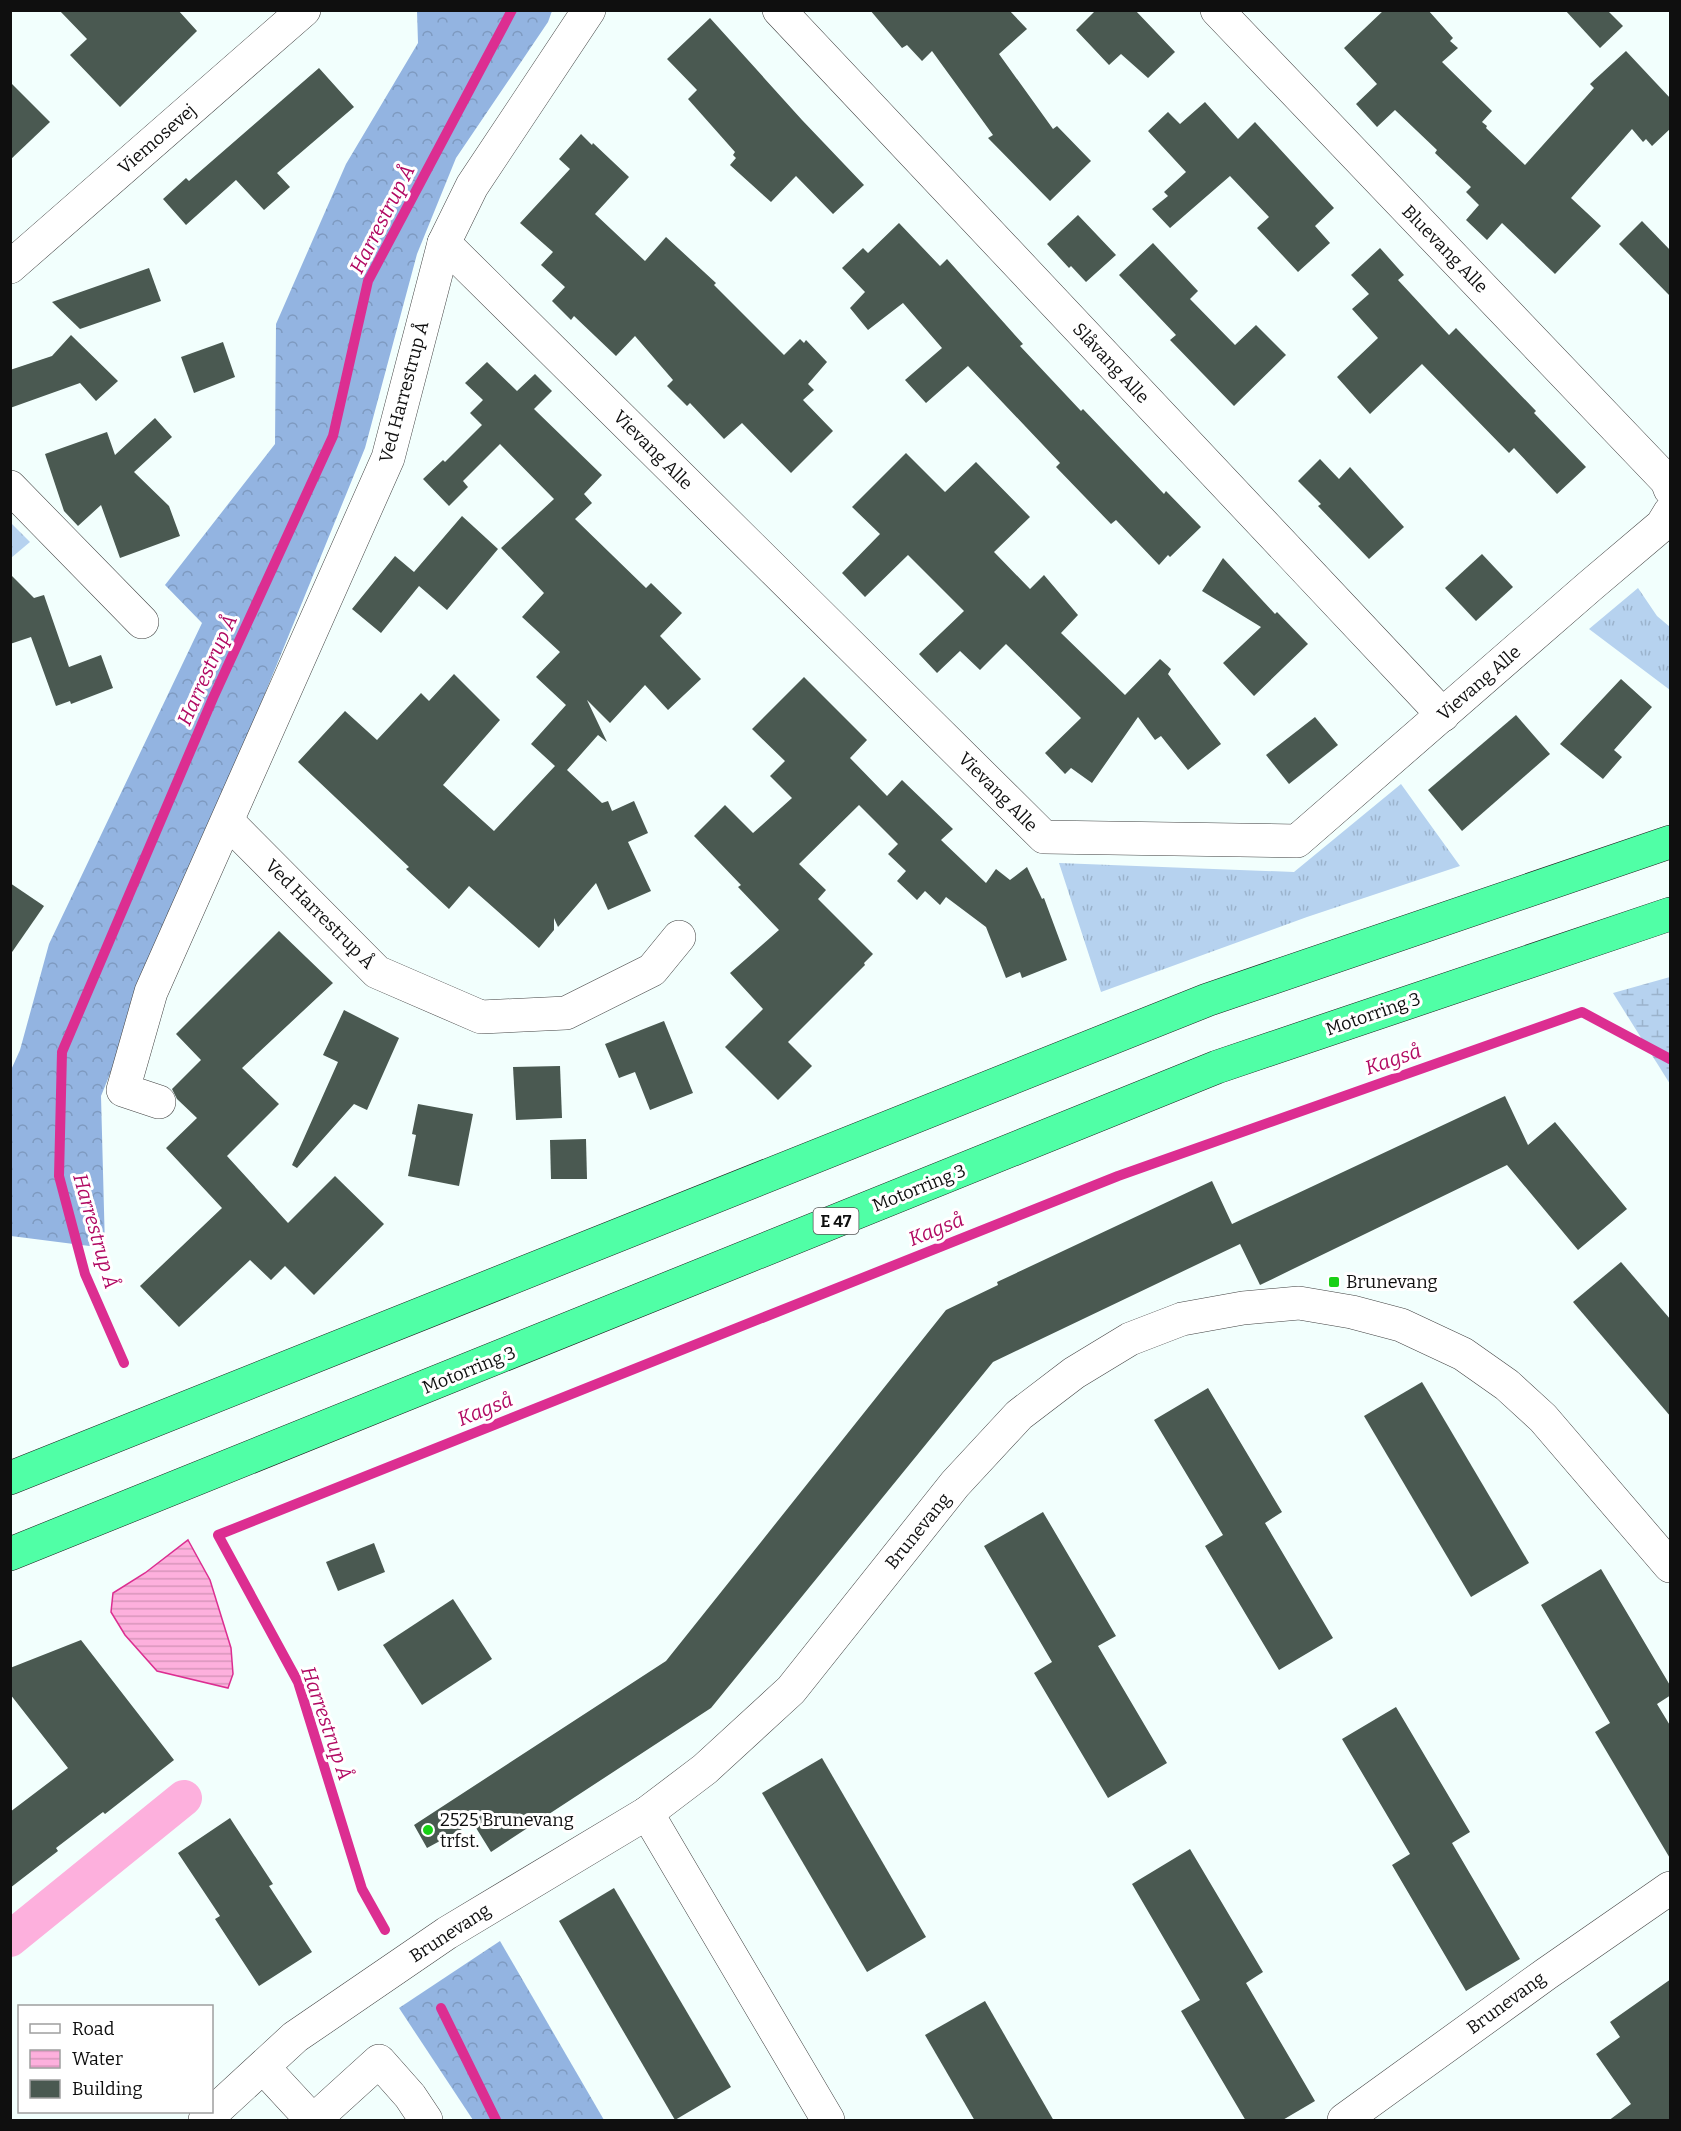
<svg xmlns="http://www.w3.org/2000/svg" width="1681" height="2131" viewBox="0 0 1681 2131" font-family="Bitter,serif">
<style>
.grass{fill:url(#grass-tufts)}
.forest{fill:url(#forest-crowns)}
.wetland{fill:url(#wetland-marsh)}
.water{fill:url(#water-rules);stroke:#dc2e91;stroke-width:1.5}
.lines{fill:none;stroke-linecap:round;stroke-linejoin:round}
.stream{stroke:#dc2e91;stroke-width:10}
.canal{stroke:#fdb0dd;stroke-width:36}
.building{fill:#4a5951}
.minor-casing{stroke:#424242;stroke-width:34}
.motorway-casing{stroke:#202020;stroke-width:34}
.minor{stroke:#fff;stroke-width:33}
.motorway{stroke:#50ffa6;stroke-width:33}
.poi-dot{fill:#19d016;stroke:#fff;stroke-width:2}
.labels{text-anchor:middle;dominant-baseline:central;stroke-width:6;stroke-linejoin:round;paint-order:stroke}
.shield{fill:#fff;stroke:#575757;stroke-width:1.5}
.shield-label{font-size:16px;font-weight:bold;fill:#0f0f0f}
.street-label{font-size:18px;fill:#0f0f0f;stroke:#fff}
.poi-label{font-size:18px;fill:#0f0f0f;stroke:#fff;text-anchor:start}
.water-label{font-size:20px;font-style:italic;fill:#b10962;stroke:#fff}
</style>
<defs>
<pattern id="grass-tufts" width="24" height="20" patternUnits="userSpaceOnUse" patternTransform="scale(1.5)"><rect width="24" height="20" fill="#b6d2ef"/><path d="M3 7l-1-3M5 7V3M7 7l1-3M15 17l-1-3M17 17v-4M19 17l1-3" fill="none" stroke="#9bb3cc"/></pattern>
<pattern id="forest-crowns" width="20" height="18" patternUnits="userSpaceOnUse" patternTransform="scale(1.5)"><rect width="20" height="18" fill="#93b4e1"/><path d="M2 6a3 3 0 1 1 6 0M12 15a3 3 0 1 1 6 0" fill="none" stroke="#7e9ac0"/></pattern>
<pattern id="wetland-marsh" width="20" height="14" patternUnits="userSpaceOnUse" patternTransform="scale(1.5)"><rect width="20" height="14" fill="#b6d2ef"/><path d="M1 5h8M5 5V1M11 12h8M15 12V8" fill="none" stroke="#9bb3cc"/></pattern>
<pattern id="water-rules" width="6" height="5" patternUnits="userSpaceOnUse" patternTransform="scale(1.5)"><rect width="6" height="5" fill="#fdb0dd"/><path d="M0 2.5h6" fill="none" stroke="#d896bc"/></pattern>
</defs>
<rect width="100%" height="100%" fill="#f2fffd"/>
<g class="grass">
<path d="M 10,522 L 30,542 L 11,558 L 10,558 Z"/>
<path d="M 1638,588 L 1657,616 L 1670,627 L 1670,690 L 1589,629 Z"/>
<path d="M 1401,784 L 1460,866 L 1307,917 L 1101,992 L 1059,863 L 1294,872 Z"/>
</g>
<g class="forest">
<path d="M 417,11 L 552,11 L 548,22 L 456,158 L 417,254 L 365,448 L 101,1096 L 105,1248 L 11,1236 L 11,1070 L 20,1050 L 49,944 L 202,623 L 165,585 L 275,444 L 276,324 L 346,164 L 418,43 Z"/>
<path d="M 500,1941 L 604,2120 L 473,2120 L 399,2008 Z"/>
</g>
<path class="wetland" d="M 1670,977 L 1670,1084 L 1613,993 Z"/>
<path class="water" d="M 188,1540 L 210,1580 L 231,1648 L 233,1674 L 228,1688 L 157,1671 L 125,1635 L 111,1612 L 113,1593 L 145,1573 Z"/>
<g class="lines">
<g class="stream">
<path d="M 124,1363 L 85,1274 L 59,1176 L 62,1052 L 213,698 L 333,436 L 368,281 L 512,10"/>
<path d="M 385,1930 L 362,1889 L 298,1682 L 218,1535 L 1118,1176 L 1582,1012 L 1670,1059"/>
<path d="M 441,2008 L 496,2120"/>
</g>
<path class="canal" d="M 10,1939 L 184,1798"/>
</g>
<g class="building">
<path d="M 59,10 L 178,10 L 197,31 L 120,107 L 70,55 L 87,39 Z"/>
<path d="M 870,10 L 1009,10 L 1027,29 L 999,54 L 1053,129 L 1057,126 L 1091,161 L 1050,201 L 988,138 L 993,135 L 932,51 L 922,61 L 907,45 L 902,48 Z"/>
<path d="M 1096,10 L 1135,10 L 1175,52 L 1148,78 L 1121,54 L 1109,65 L 1076,30 Z"/>
<path d="M 1384,10 L 1428,10 L 1453,38 L 1450,41 L 1458,48 L 1442,62 L 1492,111 L 1482,122 L 1487,126 L 1486,128 L 1525,165 L 1594,88 L 1590,84 L 1626,51 L 1671,99 L 1671,128 L 1652,146 L 1646,139 L 1643,142 L 1632,129 L 1571,198 L 1601,226 L 1555,274 L 1502,223 L 1487,240 L 1466,220 L 1479,205 L 1466,192 L 1471,187 L 1435,153 L 1437,150 L 1395,110 L 1377,127 L 1356,104 L 1377,84 L 1344,48 Z"/>
<path d="M 1565,10 L 1607,10 L 1623,26 L 1600,48 Z"/>
<path d="M 710,18 L 802,120 L 864,185 L 833,214 L 796,176 L 771,202 L 730,165 L 736,158 L 733,155 L 735,152 L 688,99 L 697,90 L 667,59 Z"/>
<path d="M 319,68 L 354,107 L 277,173 L 290,187 L 264,210 L 236,180 L 186,225 L 163,199 L 186,178 L 189,181 Z"/>
<path d="M 10,82 L 50,122 L 10,160 Z"/>
<path d="M 1205,102 L 1238,139 L 1255,122 L 1334,208 L 1315,226 L 1330,243 L 1298,272 L 1257,228 L 1269,217 L 1230,176 L 1170,228 L 1152,209 L 1168,196 L 1164,192 L 1186,172 L 1148,131 L 1168,112 L 1180,124 Z"/>
<path d="M 581,134 L 592,145 L 593,143 L 629,177 L 595,214 L 645,261 L 666,237 L 716,283 L 714,285 L 784,355 L 800,339 L 804,343 L 806,340 L 827,362 L 808,384 L 814,390 L 803,400 L 833,431 L 791,473 L 742,423 L 724,439 L 690,403 L 687,406 L 667,386 L 673,380 L 635,336 L 616,356 L 574,316 L 571,320 L 552,301 L 565,287 L 541,265 L 553,252 L 520,223 L 570,169 L 559,159 Z"/>
<path d="M 1078,215 L 1116,255 L 1086,282 L 1071,266 L 1069,268 L 1047,244 Z"/>
<path d="M 1642,221 L 1671,251 L 1671,297 L 1619,244 Z"/>
<path d="M 899,223 L 940,266 L 947,259 L 1023,344 L 1020,346 L 1081,411 L 1083,409 L 1164,494 L 1166,491 L 1201,527 L 1170,557 L 1168,555 L 1159,565 L 1116,520 L 1111,524 L 1056,467 L 1060,463 L 968,366 L 926,403 L 905,380 L 942,348 L 903,303 L 868,330 L 850,308 L 865,292 L 842,268 L 863,248 L 868,253 Z"/>
<path d="M 1153,243 L 1198,291 L 1190,299 L 1235,345 L 1256,325 L 1286,355 L 1234,406 L 1170,340 L 1176,335 L 1119,275 Z"/>
<path d="M 1380,248 L 1404,275 L 1398,280 L 1449,335 L 1456,328 L 1536,411 L 1534,413 L 1586,467 L 1557,494 L 1514,448 L 1509,453 L 1422,364 L 1370,414 L 1337,377 L 1378,338 L 1352,309 L 1369,294 L 1351,275 Z"/>
<path d="M 149,268 L 161,301 L 80,329 L 52,302 Z"/>
<path d="M 71,335 L 118,381 L 96,401 L 80,383 L 10,408 L 10,370 L 52,356 Z"/>
<path d="M 223,342 L 235,377 L 194,393 L 181,357 Z"/>
<path d="M 487,362 L 517,391 L 535,374 L 552,391 L 534,409 L 602,475 L 584,494 L 592,503 L 575,519 L 646,588 L 651,583 L 682,613 L 660,636 L 701,679 L 668,710 L 645,685 L 610,723 L 587,700 L 607,742 L 598,735 L 567,770 L 602,803 L 608,801 L 612,811 L 634,801 L 648,833 L 628,842 L 651,891 L 608,910 L 596,883 L 558,927 L 554,918 L 554,930 L 539,948 L 469,886 L 449,909 L 406,869 L 409,867 L 298,762 L 345,711 L 377,740 L 421,693 L 429,701 L 454,674 L 500,720 L 443,785 L 494,831 L 555,766 L 531,744 L 566,705 L 536,677 L 560,652 L 522,617 L 544,593 L 501,548 L 554,499 L 500,444 L 463,481 L 468,487 L 449,506 L 423,479 L 443,460 L 445,462 L 482,425 L 470,413 L 483,400 L 465,383 Z"/>
<path d="M 155,418 L 172,437 L 134,472 L 169,506 L 180,536 L 120,558 L 101,505 L 78,526 L 64,511 L 45,454 L 107,432 L 115,455 Z"/>
<path d="M 906,453 L 945,492 L 976,462 L 1030,517 L 994,552 L 1030,589 L 1044,575 L 1078,615 L 1061,633 L 1125,695 L 1160,659 L 1171,669 L 1168,674 L 1221,744 L 1188,770 L 1161,736 L 1155,740 L 1138,717 L 1092,783 L 1071,768 L 1065,774 L 1045,753 L 1081,718 L 1006,644 L 980,670 L 960,651 L 937,673 L 919,654 L 964,611 L 908,555 L 865,597 L 842,573 L 880,534 L 852,507 Z"/>
<path d="M 1320,459 L 1339,479 L 1350,467 L 1404,527 L 1369,559 L 1318,506 L 1321,504 L 1298,481 Z"/>
<path d="M 462,516 L 498,549 L 447,610 L 419,586 L 381,633 L 352,609 L 395,556 L 414,572 Z"/>
<path d="M 1482,554 L 1513,587 L 1476,621 L 1445,588 Z"/>
<path d="M 1223,558 L 1275,614 L 1277,612 L 1308,644 L 1254,696 L 1223,663 L 1261,627 L 1202,591 Z"/>
<path d="M 10,574 L 34,598 L 44,595 L 69,667 L 101,655 L 113,688 L 71,704 L 70,701 L 56,706 L 31,637 L 10,644 Z"/>
<path d="M 804,677 L 867,740 L 850,758 L 887,796 L 902,780 L 953,829 L 941,840 L 986,883 L 996,869 L 1010,880 L 1027,867 L 1042,899 L 1044,898 L 1067,960 L 1022,978 L 1020,972 L 1006,978 L 986,927 L 946,897 L 940,905 L 925,891 L 917,900 L 897,881 L 906,871 L 888,854 L 898,844 L 859,805 L 799,864 L 826,890 L 818,899 L 873,954 L 864,963 L 865,965 L 788,1042 L 812,1066 L 778,1100 L 725,1047 L 763,1009 L 730,973 L 779,930 L 738,887 L 741,885 L 694,836 L 725,805 L 753,833 L 792,798 L 770,776 L 785,761 L 752,729 Z"/>
<path d="M 1621,679 L 1652,707 L 1614,750 L 1622,757 L 1603,779 L 1560,744 Z"/>
<path d="M 1516,715 L 1550,754 L 1462,831 L 1428,790 Z"/>
<path d="M 1315,717 L 1338,745 L 1289,784 L 1266,755 Z"/>
<path d="M 10,883 L 44,906 L 10,955 Z"/>
<path d="M 279,931 L 333,983 L 242,1068 L 279,1104 L 227,1156 L 288,1223 L 335,1176 L 384,1224 L 314,1295 L 285,1266 L 271,1280 L 250,1260 L 179,1327 L 140,1286 L 222,1208 L 166,1148 L 197,1118 L 177,1099 L 172,1089 L 201,1060 L 176,1034 Z"/>
<path d="M 344,1010 L 399,1038 L 367,1110 L 354,1104 L 297,1168 L 292,1165 L 338,1062 L 323,1055 Z"/>
<path d="M 664,1021 L 693,1093 L 650,1110 L 635,1072 L 619,1078 L 605,1044 Z"/>
<path d="M 560,1066 L 562,1118 L 516,1120 L 513,1067 Z"/>
<path d="M 1505,1096 L 1528,1145 L 1555,1122 L 1627,1209 L 1578,1250 L 1507,1165 L 1260,1285 L 1240,1244 L 993,1362 L 711,1708 L 491,1852 L 473,1823 L 427,1848 L 414,1825 L 666,1661 L 946,1310 L 998,1285 L 997,1282 L 1212,1181 L 1232,1224 Z"/>
<path d="M 418,1104 L 473,1114 L 459,1186 L 408,1176 L 416,1135 L 412,1134 Z"/>
<path d="M 586,1139 L 587,1179 L 551,1179 L 550,1140 Z"/>
<path d="M 1621,1262 L 1671,1320 L 1671,1417 L 1573,1302 Z"/>
<path d="M 1422,1382 L 1529,1563 L 1471,1597 L 1364,1416 Z"/>
<path d="M 1208,1388 L 1282,1512 L 1265,1523 L 1333,1638 L 1279,1670 L 1205,1546 L 1223,1535 L 1154,1420 Z"/>
<path d="M 1043,1512 L 1116,1636 L 1098,1646 L 1167,1763 L 1108,1798 L 1034,1673 L 1052,1662 L 984,1546 Z"/>
<path d="M 374,1543 L 385,1572 L 338,1591 L 326,1562 Z"/>
<path d="M 1601,1569 L 1671,1687 L 1671,1695 L 1657,1704 L 1671,1727 L 1671,1860 L 1595,1732 L 1610,1723 L 1541,1605 Z"/>
<path d="M 453,1599 L 492,1659 L 422,1705 L 383,1645 Z"/>
<path d="M 81,1640 L 174,1760 L 105,1814 L 103,1812 L 56,1848 L 58,1851 L 10,1888 L 10,1812 L 68,1768 L 10,1694 L 10,1668 Z"/>
<path d="M 1396,1707 L 1470,1832 L 1452,1843 L 1520,1959 L 1466,1991 L 1392,1865 L 1410,1854 L 1342,1739 Z"/>
<path d="M 822,1758 L 926,1937 L 867,1972 L 762,1793 Z"/>
<path d="M 230,1818 L 273,1884 L 269,1886 L 312,1952 L 259,1986 L 215,1919 L 220,1916 L 178,1853 Z"/>
<path d="M 1190,1849 L 1263,1972 L 1246,1983 L 1315,2101 L 1281,2121 L 1246,2121 L 1181,2011 L 1200,2000 L 1132,1884 Z"/>
<path d="M 614,1888 L 731,2087 L 675,2120 L 559,1921 Z"/>
<path d="M 1671,1979 L 1671,2121 L 1608,2121 L 1631,2104 L 1596,2054 L 1620,2037 L 1610,2022 Z"/>
<path d="M 985,2001 L 1054,2121 L 975,2121 L 925,2035 Z"/>
</g>
<g class="lines">
<g class="minor-casing">
<g id="minor">
<path d="M 779,10 L 1443,715"/>
<path d="M 1217,10 L 1667,481 L 1670,489"/>
<path d="M 444,243 L 1044,837 L 1297,841 L 1590,586 L 1662,525 L 1670,512"/>
<path d="M 10,267 L 304,10"/>
<path d="M 10,487 L 142,622"/>
<path d="M 228,822 L 377,972 L 481,1017 L 566,1013 L 652,970 L 679,937"/>
<path d="M 159,1102 L 123,1090 L 151,992 L 388,458 L 444,243 L 472,186 L 589,10"/>
<path d="M 647,1813 L 828,2120"/>
<path d="M 263,2067 L 312,2120"/>
<path d="M 205,2120 L 295,2037 L 447,1933 L 647,1813 L 705,1769 L 791,1690 L 955,1484 L 1019,1415 L 1074,1373 L 1130,1339 L 1182,1319 L 1243,1308 L 1299,1303 L 1352,1312 L 1401,1325 L 1463,1354 L 1507,1385 L 1543,1418 L 1670,1566"/>
<path d="M 314,2120 L 379,2061 L 410,2096 L 426,2120"/>
<path d="M 1344,2120 L 1546,1974 L 1670,1888"/>
</g>
</g>
<g class="motorway-casing">
<g id="motorway">
<path d="M 10,1478 L 1207,1000 L 1670,842"/>
<path d="M 10,1554 L 1217,1067 L 1670,914"/>
</g>
</g>
<use href="#minor" class="minor"/>
<use href="#motorway" class="motorway"/>
</g>
<g class="poi-dot">
<rect x="1328" y="1276" width="12" height="12" rx="3"/>
<circle cx="428" cy="1830" r="6"/>
</g>
<g class="labels">
<rect class="shield" x="813.5" y="1208" width="45" height="26" rx="4.5"/>
<g class="shield-label">
<text x="836" y="1221">E 47</text>
</g>
<g class="street-label">
<text transform="translate(157 139) rotate(-41)">Viemosevej</text>
<text transform="translate(1445 249) rotate(46)">Bluevang Alle</text>
<text transform="translate(1111 363) rotate(47)">Slåvang Alle</text>
<text transform="translate(404 392) rotate(-75)">Ved Harrestrup Å</text>
<text transform="translate(653 450) rotate(45)">Vievang Alle</text>
<text transform="translate(1479 683) rotate(-41)">Vievang Alle</text>
<text transform="translate(998 792) rotate(45)">Vievang Alle</text>
<text transform="translate(320 914) rotate(45)">Ved Harrestrup Å</text>
<text transform="translate(1373 1014) rotate(-19)">Motorring 3</text>
<text transform="translate(919 1188) rotate(-22)">Motorring 3</text>
<text transform="translate(469 1370) rotate(-22)">Motorring 3</text>
<text transform="translate(918 1531) rotate(-51)">Brunevang</text>
<text transform="translate(450 1933) rotate(-33)">Brunevang</text>
<text transform="translate(1506 2003) rotate(-36)">Brunevang</text>
</g>
<g class="poi-label">
<text x="1346" y="1282">Brunevang</text>
<text x="440" y="1820">2525 Brunevang<tspan x="440" dy="21">trfst.</tspan></text>
</g>
<g class="water-label">
<text transform="translate(382 219) rotate(-63)">Harrestrup Å</text>
<text transform="translate(207 670) rotate(-66)">Harrestrup Å</text>
<text transform="translate(1393 1059) rotate(-19)">Kagså</text>
<text transform="translate(936 1229) rotate(-22)">Kagså</text>
<text transform="translate(96 1231) rotate(74)">Harrestrup Å</text>
<text transform="translate(485 1409) rotate(-22)">Kagså</text>
<text transform="translate(327 1723) rotate(71)">Harrestrup Å</text>
</g>
</g>
<rect width="1681" height="2131" fill="none" stroke="#0f0f0f" stroke-width="24"/>
<rect x="18" y="2005" width="195" height="108" fill="#ffffff" stroke="#9f9f9f" stroke-width="1.5"/>
<rect x="30" y="2024" width="30" height="9" fill="#ffffff" stroke="#9f9f9f" stroke-width="1.5"/>
<text x="72" y="2035" font-size="18" fill="#0f0f0f">Road</text>
<rect x="30" y="2050" width="30" height="18" fill="url(#water-rules)" stroke="#9f9f9f" stroke-width="1.5"/>
<text x="72" y="2065" font-size="18" fill="#0f0f0f">Water</text>
<rect x="30" y="2080" width="30" height="18" fill="#4a5951" stroke="#9f9f9f" stroke-width="1.5"/>
<text x="72" y="2095" font-size="18" fill="#0f0f0f">Building</text>
</svg>
